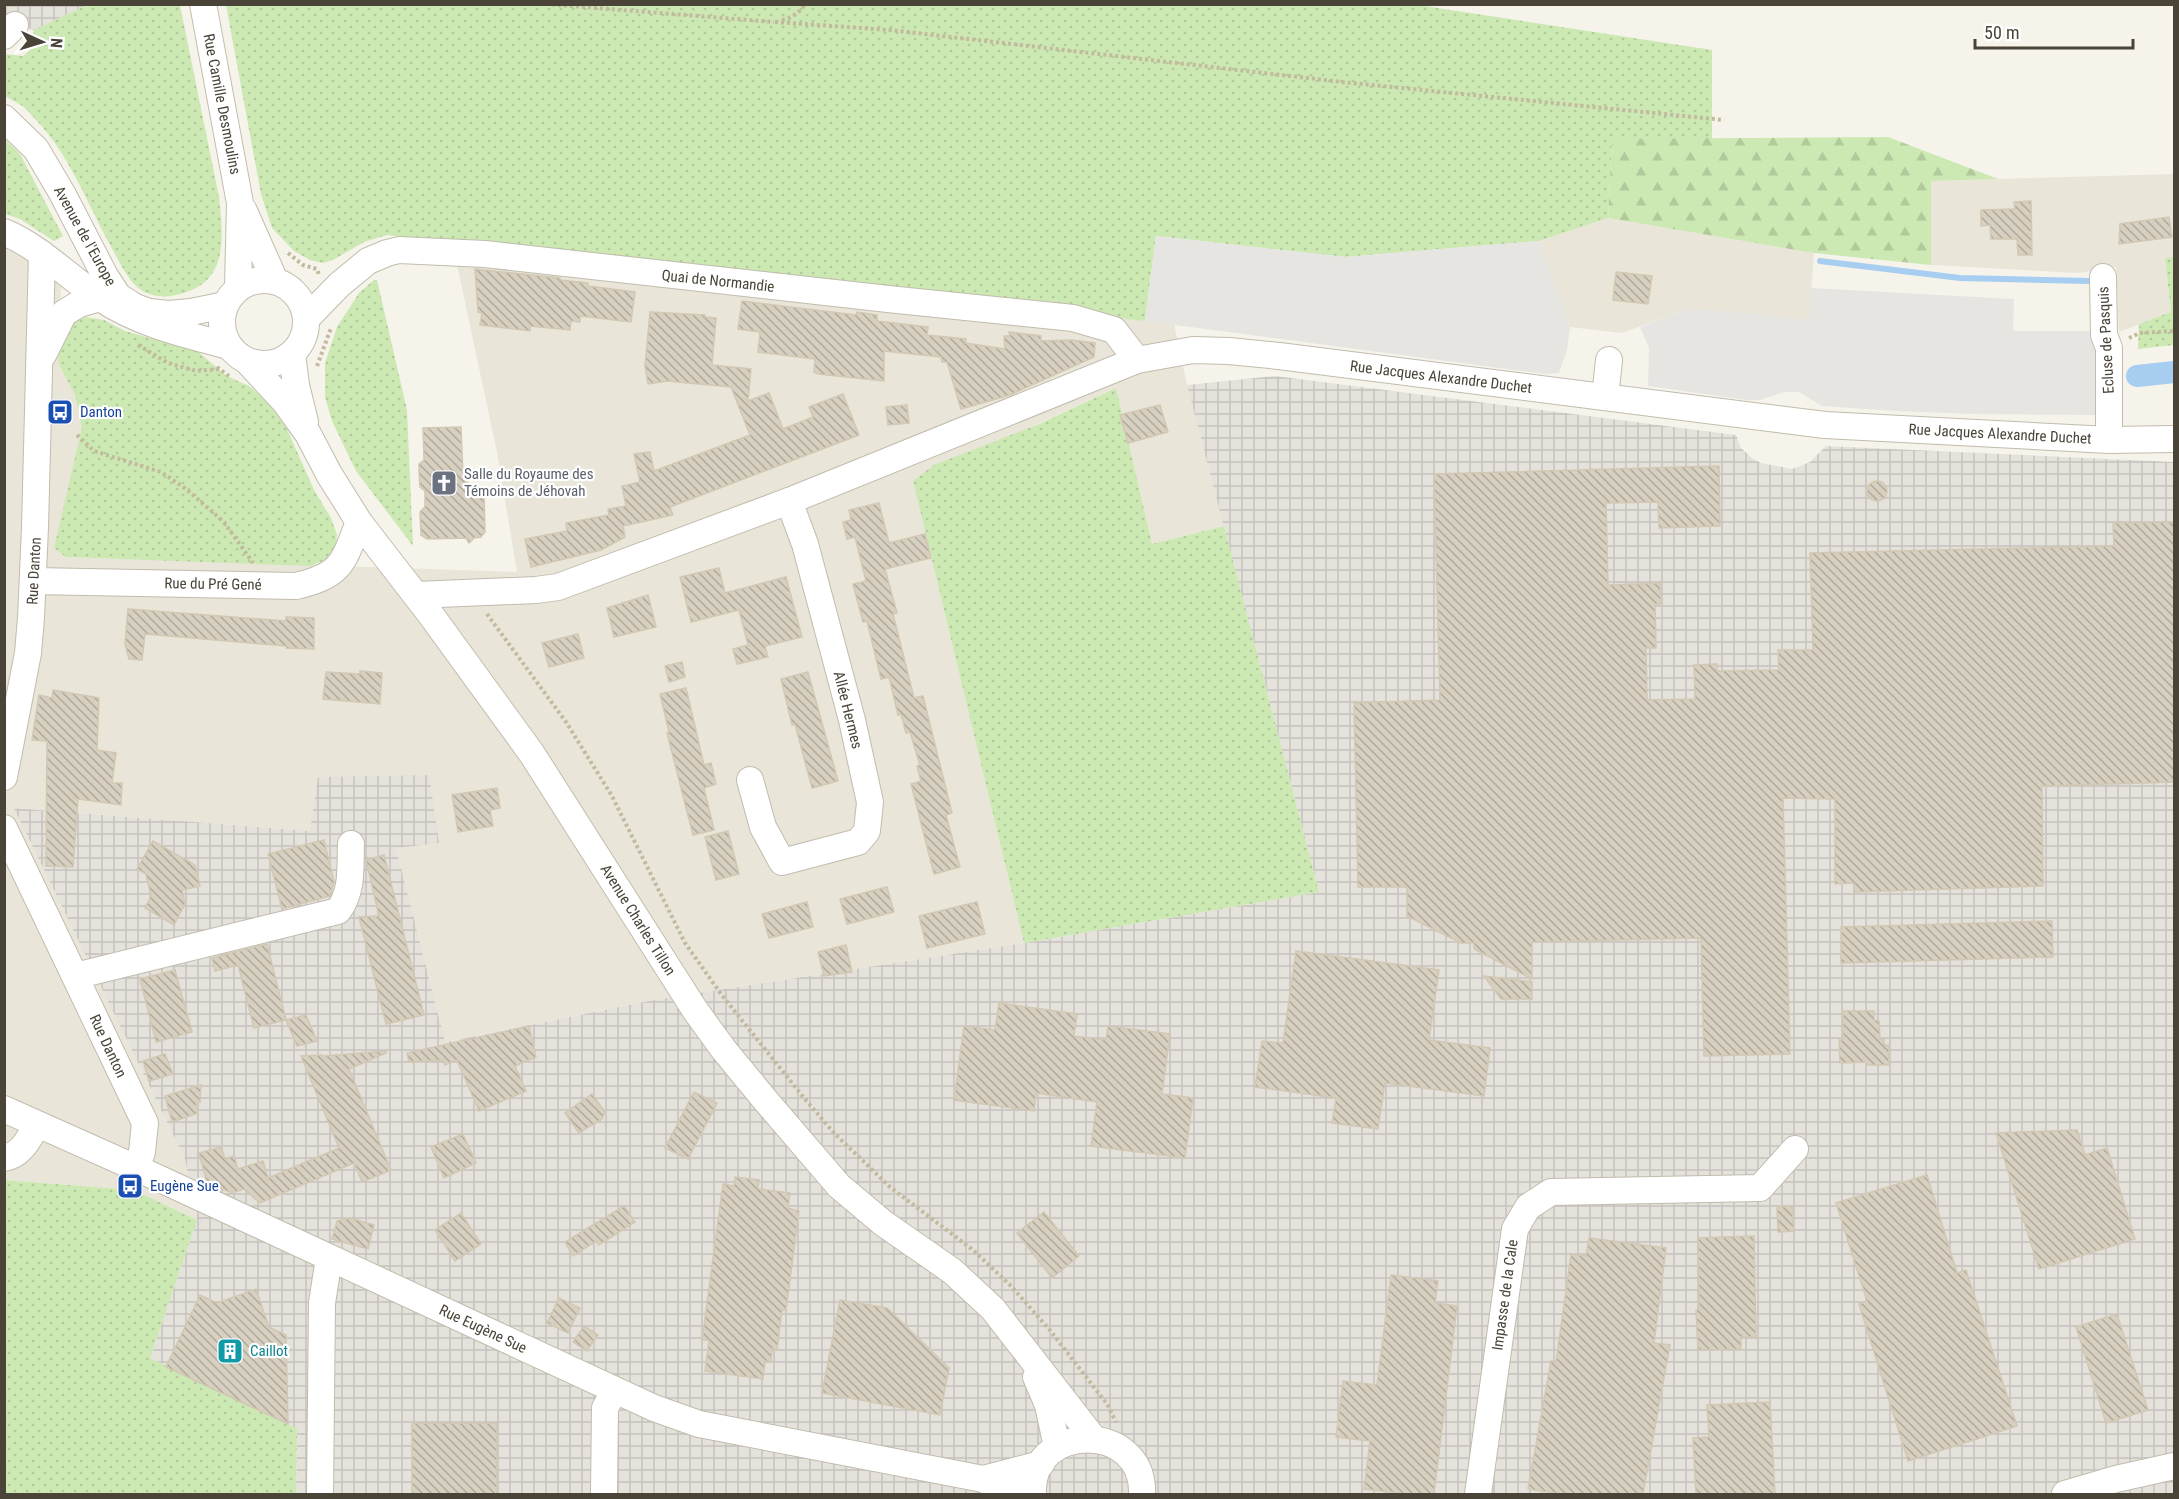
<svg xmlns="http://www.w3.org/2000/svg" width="2179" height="1499" viewBox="0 0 2179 1499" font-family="'Roboto Condensed',sans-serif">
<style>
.residential{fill:#e9e5d8}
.industrial{fill:url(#industrial-grid)}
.grass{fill:url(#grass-dots)}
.forest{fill:url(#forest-firs)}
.parking{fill:#e7e5e2}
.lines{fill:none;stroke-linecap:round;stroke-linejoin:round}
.stream{stroke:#a7cdf1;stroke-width:6}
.canal{stroke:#a7cdf1;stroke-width:22}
.building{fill:url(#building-back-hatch);stroke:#d2c8b3;stroke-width:1.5}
.minor-casing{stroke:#c1bcad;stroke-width:28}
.path{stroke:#c3b99e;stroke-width:4;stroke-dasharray:3 3;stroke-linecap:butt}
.minor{stroke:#fff;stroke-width:26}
.labels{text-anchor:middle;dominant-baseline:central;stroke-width:4.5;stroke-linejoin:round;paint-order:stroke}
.street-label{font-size:15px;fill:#4a4438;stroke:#fff}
.transit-label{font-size:15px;fill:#164399;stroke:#fff;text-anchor:start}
.worship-label{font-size:15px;fill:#5b616d;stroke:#fff;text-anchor:start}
.culture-label{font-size:15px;fill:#0d838f;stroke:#fff;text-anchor:start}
</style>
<defs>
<pattern id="industrial-grid" width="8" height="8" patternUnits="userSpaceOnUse" patternTransform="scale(1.5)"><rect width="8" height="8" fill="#e5e2dc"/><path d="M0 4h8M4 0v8" fill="none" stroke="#c6c3be"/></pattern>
<pattern id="grass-dots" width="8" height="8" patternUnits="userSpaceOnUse" patternTransform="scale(1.5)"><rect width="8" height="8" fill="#cce9b3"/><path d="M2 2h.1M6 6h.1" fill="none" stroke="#b1c99b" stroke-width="1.8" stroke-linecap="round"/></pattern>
<pattern id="forest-firs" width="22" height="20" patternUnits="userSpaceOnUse" patternTransform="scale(1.5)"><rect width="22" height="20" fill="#cce9b3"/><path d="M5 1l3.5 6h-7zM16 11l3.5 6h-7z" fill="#b1c99b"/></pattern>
<pattern id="building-back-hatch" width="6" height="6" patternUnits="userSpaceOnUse" patternTransform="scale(1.5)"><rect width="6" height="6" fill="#d7d0c0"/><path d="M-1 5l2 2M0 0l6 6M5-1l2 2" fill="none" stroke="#b0aa9d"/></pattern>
</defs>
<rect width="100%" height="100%" fill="#f5f3ea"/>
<g class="residential">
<path d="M 2174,174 L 2174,257 L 2165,259 L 2171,312 L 2119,332 L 2116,267 L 2078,273 L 1931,265 L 1931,181 Z"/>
<path d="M 1608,218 L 1814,253 L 1809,320 L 1690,308 L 1622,333 L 1570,327 L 1539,241 Z"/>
<path d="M 4,220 L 62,258 L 58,363 L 75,395 L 82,428 L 66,557 L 517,572 L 497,452 L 452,241 L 1174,324 L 1187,385 L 1224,526 L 1152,544 L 1116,388 L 913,481 L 1024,943 L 659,999 L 444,1042 L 396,848 L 310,831 L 15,808 L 185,1159 L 197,1220 L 134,1190 L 5,1180 Z"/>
</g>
<g class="industrial">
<path d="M 5,5 L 87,5 L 34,30 L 5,23 Z"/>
<path d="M 1275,376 L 1736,435 L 1741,448 L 1752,458 L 1761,463 L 1792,469 L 1810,462 L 1826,446 L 2174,462 L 2174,1494 L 296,1494 L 297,1429 L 150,1358 L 197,1220 L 185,1159 L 14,808 L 310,831 L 318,777 L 429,775 L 439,843 L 396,848 L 445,1042 L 659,999 L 1024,943 L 1319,892 L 1187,385 Z"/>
</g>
<g class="grass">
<path d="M 87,5 L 180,5 L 219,197 C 222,227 229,271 196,288 C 178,297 153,302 136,286 C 125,275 117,257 109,243 C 87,202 69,155 37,121 C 32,116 27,109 21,105 C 16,102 10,99 5,96 L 5,54 L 23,56 L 30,50 L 34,30 Z"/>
<path d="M 226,5 L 1418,5 L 1712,50 L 1712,139 L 1612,139 L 1608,218 L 1539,241 L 1345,257 L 1156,236 L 1145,321 L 387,235 L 364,242 L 333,260 L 323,263 L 310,260 L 294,251 L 272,228 L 261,194 Z"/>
<path d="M 5,139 L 20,154 L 63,236 L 54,241 L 20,219 L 5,214 Z"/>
<path d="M 2174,257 L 2174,345 L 2138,349 L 2139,324 L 2171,312 L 2165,258 Z"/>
<path d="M 374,280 L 377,280 L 407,410 L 413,546 L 356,471 L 332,421 L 325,397 L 325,363 L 337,327 L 359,293 Z"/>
<path d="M 85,317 L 104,320 L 125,331 L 197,351 L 227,376 L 249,386 L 266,400 L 287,429 L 314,490 L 331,518 L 337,535 L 336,548 L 330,558 L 311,566 L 66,557 L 54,548 L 82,428 L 75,395 L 58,363 L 59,337 L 73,322 Z"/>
<path d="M 1116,388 L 1152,544 L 1224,526 L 1319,892 L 1024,943 L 913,481 L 934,465 L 1039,424 Z"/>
<path d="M 4,1180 L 134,1190 L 197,1220 L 150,1358 L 297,1429 L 296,1494 L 5,1494 Z"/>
</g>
<path class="forest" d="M 1888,137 L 1998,179 L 1931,181 L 1931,265 L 1814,253 L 1608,218 L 1612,139 Z"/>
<g class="parking">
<path d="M 1156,236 L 1345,257 L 1539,241 L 1570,327 L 1567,350 L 1559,373 L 1545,374 L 1145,321 Z"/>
<path d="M 1811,288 L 2014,299 L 2013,331 L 2093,331 L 2101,353 L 2100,415 L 1974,414 L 1896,411 L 1822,406 L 1799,392 L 1785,392 L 1760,400 L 1747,400 L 1648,386 L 1649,348 L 1640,327 L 1690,308 L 1809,320 Z"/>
</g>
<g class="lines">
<path class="stream" d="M 1820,261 L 1960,278 L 2089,281"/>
<path class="canal" d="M 2137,376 L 2174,372"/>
</g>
<g class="building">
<path d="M 2031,201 L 2032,255 L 2018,255 L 2017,239 L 1991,239 L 1990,225 L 1981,226 L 1981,210 L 2015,209 L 2014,202 Z"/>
<path d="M 2169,217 L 2172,237 L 2119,244 L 2120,224 Z"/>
<path d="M 475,269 L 560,278 L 560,280 L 588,283 L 588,286 L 635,292 L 631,322 L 580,316 L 580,322 L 571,321 L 570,330 L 530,326 L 530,331 L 480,325 L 482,313 L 478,312 Z"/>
<path d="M 1616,272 L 1652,276 L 1648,304 L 1613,300 Z"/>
<path d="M 742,301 L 856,315 L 857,312 L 877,315 L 877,321 L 928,327 L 927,335 L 966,339 L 965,343 L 1005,349 L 1004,336 L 1010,336 L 1009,332 L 1041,336 L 1041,341 L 1071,340 L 1095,343 L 1094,357 L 1010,395 L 961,409 L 947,362 L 942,362 L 941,357 L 884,351 L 884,381 L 818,374 L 814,372 L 815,359 L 758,352 L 760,332 L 738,329 Z"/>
<path d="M 650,312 L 705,315 L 705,317 L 716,318 L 712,365 L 751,369 L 748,401 L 769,393 L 783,429 L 813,417 L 809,407 L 843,394 L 859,435 L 670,507 L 673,515 L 623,526 L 625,537 L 601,550 L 531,567 L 525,539 L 567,531 L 566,523 L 609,515 L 608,509 L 626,506 L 622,486 L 640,482 L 634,454 L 650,452 L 654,471 L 750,435 L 731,387 L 667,381 L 648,384 L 645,366 Z"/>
<path d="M 907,405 L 909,423 L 888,425 L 886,407 Z"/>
<path d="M 1160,405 L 1168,432 L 1128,443 L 1120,415 Z"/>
<path d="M 461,427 L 463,475 L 468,479 L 468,490 L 479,490 L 484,494 L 485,532 L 481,537 L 474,538 L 469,543 L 466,538 L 427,539 L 421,535 L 420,512 L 425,507 L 425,491 L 420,487 L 419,472 L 419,464 L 424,460 L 423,428 Z"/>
<path d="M 1719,466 L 1720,526 L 1659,528 L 1658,502 L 1606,503 L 1608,585 L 1660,583 L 1661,604 L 1655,604 L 1656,648 L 1646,648 L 1647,700 L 1695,699 L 1694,665 L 1717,664 L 1717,671 L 1779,670 L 1778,650 L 1813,650 L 1810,553 L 2114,546 L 2113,523 L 2175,522 L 2175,782 L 2042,786 L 2043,886 L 1854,892 L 1854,883 L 1835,884 L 1835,799 L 1783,798 L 1790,1054 L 1704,1056 L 1701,938 L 1532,942 L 1532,979 L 1474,949 L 1474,943 L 1461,943 L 1407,916 L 1407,887 L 1358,887 L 1354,703 L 1440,700 L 1434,474 Z"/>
<circle cx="1877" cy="491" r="10"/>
<path d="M 879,503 L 889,543 L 925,534 L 931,558 L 885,569 L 897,613 L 893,614 L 914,698 L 923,696 L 952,813 L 946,815 L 960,867 L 934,874 L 911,784 L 921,781 L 917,766 L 920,765 L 910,732 L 906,733 L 901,714 L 898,715 L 889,677 L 881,679 L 867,621 L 863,622 L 853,584 L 866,581 L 855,537 L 847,539 L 843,522 L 851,520 L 849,510 Z"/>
<path d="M 719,568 L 725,593 L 786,577 L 802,637 L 765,646 L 768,657 L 737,664 L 733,649 L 748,645 L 739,610 L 691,622 L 680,577 Z"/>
<path d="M 648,595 L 656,627 L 614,637 L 607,608 Z"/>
<path d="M 128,609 L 286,621 L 286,617 L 314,618 L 314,649 L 286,648 L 286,646 L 145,634 L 142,660 L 129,659 L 125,644 Z"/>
<path d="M 578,634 L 584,658 L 549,667 L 542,643 Z"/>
<path d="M 682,662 L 685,677 L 669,682 L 665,666 Z"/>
<path d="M 360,671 L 382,673 L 380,704 L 323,699 L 326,672 L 360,674 Z"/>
<path d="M 808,672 L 838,781 L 812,788 L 795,724 L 792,725 L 781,679 Z"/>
<path d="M 686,688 L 704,765 L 711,763 L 716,784 L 704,788 L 714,830 L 693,835 L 667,733 L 669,732 L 660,694 Z"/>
<path d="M 53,690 L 99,698 L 97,750 L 116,753 L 112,783 L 122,783 L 121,805 L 78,799 L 73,867 L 46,866 L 47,741 L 32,740 L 39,695 L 52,698 Z"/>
<path d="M 497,788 L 500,808 L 490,810 L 493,826 L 458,832 L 452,795 Z"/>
<path d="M 728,831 L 739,874 L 716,880 L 705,837 Z"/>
<path d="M 324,840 L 334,882 L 330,896 L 282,909 L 268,854 Z"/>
<path d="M 153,841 L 195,865 L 200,886 L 182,890 L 185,904 L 174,925 L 145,908 L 151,896 L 146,874 L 137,869 Z"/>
<path d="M 384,855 L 424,1015 L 386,1024 L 359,917 L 379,916 L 366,860 Z"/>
<path d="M 887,887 L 894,912 L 847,924 L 840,899 Z"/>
<path d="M 807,902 L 813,927 L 769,938 L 762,914 Z"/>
<path d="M 977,902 L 985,934 L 927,948 L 919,916 Z"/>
<path d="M 2052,921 L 2053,957 L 1841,963 L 1841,927 Z"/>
<path d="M 267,944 L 286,1020 L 254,1028 L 238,965 L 215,971 L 212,958 Z"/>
<path d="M 846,945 L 852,972 L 824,976 L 818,952 Z"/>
<path d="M 1296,951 L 1439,970 L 1429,1040 L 1490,1048 L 1484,1096 L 1385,1083 L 1378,1129 L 1332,1123 L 1336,1098 L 1255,1087 L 1262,1041 L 1283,1043 Z"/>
<path d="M 175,970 L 192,1032 L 156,1042 L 140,979 Z"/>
<path d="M 1484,976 L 1532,982 L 1532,999 L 1501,999 Z"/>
<path d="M 999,1003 L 1077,1014 L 1074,1036 L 1106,1040 L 1108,1026 L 1170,1034 L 1162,1094 L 1193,1098 L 1185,1158 L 1091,1146 L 1097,1102 L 1036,1093 L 1034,1111 L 954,1100 L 964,1026 L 995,1030 Z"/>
<path d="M 1843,1011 L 1874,1011 L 1874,1020 L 1879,1021 L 1880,1039 L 1884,1039 L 1884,1045 L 1889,1045 L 1889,1065 L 1866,1065 L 1866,1062 L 1840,1063 L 1839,1040 L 1843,1040 Z"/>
<path d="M 306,1015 L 317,1041 L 297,1046 L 286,1020 Z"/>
<path d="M 529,1026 L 536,1057 L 515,1066 L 526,1091 L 479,1111 L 457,1060 L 445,1065 L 443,1060 L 409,1062 L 407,1053 Z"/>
<path d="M 386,1051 L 386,1053 L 349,1069 L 391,1170 L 362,1182 L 354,1163 L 260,1203 L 244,1189 L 232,1193 L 207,1183 L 199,1153 L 221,1147 L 225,1159 L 234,1156 L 238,1169 L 263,1161 L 268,1178 L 339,1148 L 301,1056 L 322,1055 L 323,1056 Z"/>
<path d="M 165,1054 L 173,1074 L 149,1081 L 143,1061 Z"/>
<path d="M 201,1085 L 200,1102 L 196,1103 L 198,1113 L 172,1122 L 165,1096 Z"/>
<path d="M 694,1092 L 717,1103 L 688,1159 L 665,1148 Z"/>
<path d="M 592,1094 L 605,1112 L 602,1119 L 579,1133 L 565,1113 Z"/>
<path d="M 2077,1130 L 2085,1155 L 2107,1148 L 2135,1239 L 2039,1269 L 1996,1133 Z"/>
<path d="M 463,1134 L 476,1163 L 444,1178 L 431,1147 Z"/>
<path d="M 1927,1175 L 1957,1273 L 1966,1270 L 2017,1426 L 1908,1461 L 1859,1304 L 1867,1301 L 1836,1203 Z"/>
<path d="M 735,1177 L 759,1180 L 758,1189 L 790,1193 L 788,1208 L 799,1211 L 786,1310 L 782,1310 L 777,1350 L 772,1349 L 771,1362 L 765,1361 L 763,1379 L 705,1371 L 709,1340 L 702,1340 L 723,1184 L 734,1186 Z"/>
<path d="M 624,1206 L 635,1222 L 599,1245 L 596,1241 L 573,1256 L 565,1242 Z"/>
<path d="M 1792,1206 L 1794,1231 L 1778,1232 L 1777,1207 Z"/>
<path d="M 1044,1212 L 1079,1256 L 1052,1278 L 1017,1233 Z"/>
<path d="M 461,1213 L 481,1244 L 455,1261 L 435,1230 Z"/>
<path d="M 350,1218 L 374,1225 L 368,1249 L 332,1239 L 337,1221 Z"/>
<path d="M 1754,1236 L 1756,1337 L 1741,1337 L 1741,1349 L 1698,1350 L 1696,1310 L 1699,1310 L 1698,1238 Z"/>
<path d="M 1589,1238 L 1666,1248 L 1654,1343 L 1670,1345 L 1643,1494 L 1560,1494 L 1528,1489 L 1551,1361 L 1556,1362 L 1571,1254 L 1586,1256 Z"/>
<path d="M 1391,1275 L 1438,1281 L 1435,1303 L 1457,1306 L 1434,1494 L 1407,1494 L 1364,1489 L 1370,1441 L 1336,1437 L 1343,1381 L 1377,1385 Z"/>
<path d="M 256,1289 L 269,1327 L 286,1335 L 288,1424 L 166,1367 L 200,1295 L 217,1303 Z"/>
<path d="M 559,1298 L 580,1308 L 568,1333 L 547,1323 Z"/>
<path d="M 840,1300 L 887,1308 L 949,1368 L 940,1415 L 822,1393 Z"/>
<path d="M 2117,1314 L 2148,1410 L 2106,1423 L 2076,1327 Z"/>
<path d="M 584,1326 L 598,1335 L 587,1351 L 573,1342 Z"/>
<path d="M 1770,1402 L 1775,1494 L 1696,1494 L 1693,1438 L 1709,1437 L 1707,1405 Z"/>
<rect x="412" y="1423" width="85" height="71"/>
</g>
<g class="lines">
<g class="minor-casing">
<g id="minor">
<path d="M 203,4 L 240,203 L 238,288"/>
<path d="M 4,36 L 15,25"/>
<path d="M 4,118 L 36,149 L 62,193 L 105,276 L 118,296 L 135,307 L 149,312 L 169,314 L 191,312 L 225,305"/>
<path d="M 244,211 L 275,281"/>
<path d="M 4,232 C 40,247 68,277 100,298 C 139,324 183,334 229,346"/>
<path d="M 2103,277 L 2104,335 L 2109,348 L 2109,440"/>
<circle cx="264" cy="322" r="42"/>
<path d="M 306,319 L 339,285 L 368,261 L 387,253 L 399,250 L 485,254 L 888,299 L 1073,318 L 1114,330 L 1137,360"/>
<path d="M 292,354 L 296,385 L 305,422"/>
<path d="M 43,355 L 64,313 L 79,304 L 100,298"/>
<path d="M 248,362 L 285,402 L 308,434 L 329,474 L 359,522 L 431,615 L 532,754 L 695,1010 L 724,1050 L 766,1101 L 839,1186 L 883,1223 L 952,1271 L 993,1309 L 1094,1439"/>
<path d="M 1605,397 L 1609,360"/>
<path d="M 34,581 L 296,586 C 342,575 343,563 359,522"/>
<path d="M 416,595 L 536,590 L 558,587 L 789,501 L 1137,360 L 1193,350 L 1229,351 L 1279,356 L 1825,425 L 2109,440 L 2174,439"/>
<path d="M 4,777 L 28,653 L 31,618 L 35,527 L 42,254"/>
<path d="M 750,780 L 763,827 L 782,862 L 858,842 L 867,831 L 870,802 L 852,720 L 805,544 L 789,501"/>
<path d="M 4,828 L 145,1123 L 142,1152 L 136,1169"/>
<path d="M 75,976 L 338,911 C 353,891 350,869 351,844"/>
<path d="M 4,1109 L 145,1172 L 654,1408 L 699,1424 L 983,1479 L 1013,1494"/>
<path d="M 4,1158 C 22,1155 29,1138 37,1125"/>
<path d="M 1036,1377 L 1048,1405 L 1057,1447"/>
<path d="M 983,1479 L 1041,1464"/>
<path d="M 320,1494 L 322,1303 L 329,1258"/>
<path d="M 604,1494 L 605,1408 L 615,1390"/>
<path d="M 1033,1494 C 1029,1422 1145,1421 1142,1494"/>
<path d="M 1478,1494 L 1515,1229 L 1528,1207 L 1551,1192 L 1760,1188 L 1795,1149"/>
<path d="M 2065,1494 L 2116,1479 L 2174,1466"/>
</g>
</g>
<g class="path">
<path d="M 546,4 L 774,22"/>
<path d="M 782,20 C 791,18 800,13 805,4"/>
<path d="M 775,22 L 890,30 L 1342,82 L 1724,120"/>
<path d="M 288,253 L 303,265 L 317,269 L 319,275"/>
<path d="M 2129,338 L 2140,333 L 2174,331"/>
<path d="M 138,345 L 168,363 L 196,371 L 219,369"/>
<path d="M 317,366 L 331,328"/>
<path d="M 217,367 L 230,377"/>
<path d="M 77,435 L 94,451 L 161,472 L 186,489 L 224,522 L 253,563"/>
<path d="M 487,614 L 566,722 L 612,796 L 685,943 L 721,994 L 804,1098 L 834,1133 L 890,1187 L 973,1250 L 1011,1286 L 1049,1329 L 1107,1404 L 1116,1422"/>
</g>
<use href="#minor" class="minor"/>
</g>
<defs>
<g id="bus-square" transform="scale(1.35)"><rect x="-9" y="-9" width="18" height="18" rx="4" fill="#1a4fb4" stroke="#fff"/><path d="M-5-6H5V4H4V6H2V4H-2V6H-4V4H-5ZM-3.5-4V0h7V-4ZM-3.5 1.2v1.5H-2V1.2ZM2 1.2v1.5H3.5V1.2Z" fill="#fff"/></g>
<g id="church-square" transform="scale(1.35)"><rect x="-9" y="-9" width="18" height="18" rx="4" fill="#6b7280" stroke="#fff"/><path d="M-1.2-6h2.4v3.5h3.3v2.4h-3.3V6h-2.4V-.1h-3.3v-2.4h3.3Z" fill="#fff"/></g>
<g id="building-square" transform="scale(1.35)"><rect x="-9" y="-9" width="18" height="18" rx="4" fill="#0f9aa8" stroke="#fff"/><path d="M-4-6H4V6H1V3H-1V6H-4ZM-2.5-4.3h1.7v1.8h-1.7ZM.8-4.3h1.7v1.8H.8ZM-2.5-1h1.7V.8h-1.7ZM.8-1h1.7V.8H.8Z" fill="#fff"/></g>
</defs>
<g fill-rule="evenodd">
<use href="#bus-square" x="60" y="412"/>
<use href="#church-square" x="444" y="483"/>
<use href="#bus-square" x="130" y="1186"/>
<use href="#building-square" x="230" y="1351"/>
</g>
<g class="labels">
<g class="street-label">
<text transform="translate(222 104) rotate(79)">Rue Camille Desmoulins</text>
<text transform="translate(85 236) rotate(61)">Avenue de l'Europe</text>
<text transform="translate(718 281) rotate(6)">Quai de Normandie</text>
<text transform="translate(2106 340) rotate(-93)">Ecluse de Pasquis</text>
<text transform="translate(1441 377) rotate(7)">Rue Jacques Alexandre Duchet</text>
<text transform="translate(2000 434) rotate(3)">Rue Jacques Alexandre Duchet</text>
<text transform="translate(34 571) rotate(-87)">Rue Danton</text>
<text transform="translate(213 584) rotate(1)">Rue du Pré Gené</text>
<text transform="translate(848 710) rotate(76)">Allée Hermes</text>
<text transform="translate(638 920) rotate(58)">Avenue Charles Tillon</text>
<text transform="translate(108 1046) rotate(65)">Rue Danton</text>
<text transform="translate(1505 1295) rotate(-82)">Impasse de la Cale</text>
<text transform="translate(483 1329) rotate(25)">Rue Eugène Sue</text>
</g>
<g class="transit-label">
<text x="80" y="412">Danton</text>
<text x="150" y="1186">Eugène Sue</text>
</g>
<g class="worship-label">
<text x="464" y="474">Salle du Royaume des<tspan x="464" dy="17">Témoins de Jéhovah</tspan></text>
</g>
<g class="culture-label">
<text x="250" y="1351">Caillot</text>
</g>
</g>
<rect width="2179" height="1499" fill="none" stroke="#4a4438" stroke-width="12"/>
<g transform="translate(42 42) rotate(94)" stroke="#ffffff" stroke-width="4.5" paint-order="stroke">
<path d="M0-4.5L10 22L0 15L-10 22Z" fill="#4a4438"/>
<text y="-9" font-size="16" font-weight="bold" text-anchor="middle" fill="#4a4438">N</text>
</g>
<path d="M1975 39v9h158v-9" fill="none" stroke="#4a4438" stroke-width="3"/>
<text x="1984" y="39" font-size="18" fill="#4a4438" stroke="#ffffff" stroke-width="4.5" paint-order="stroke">50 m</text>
</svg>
